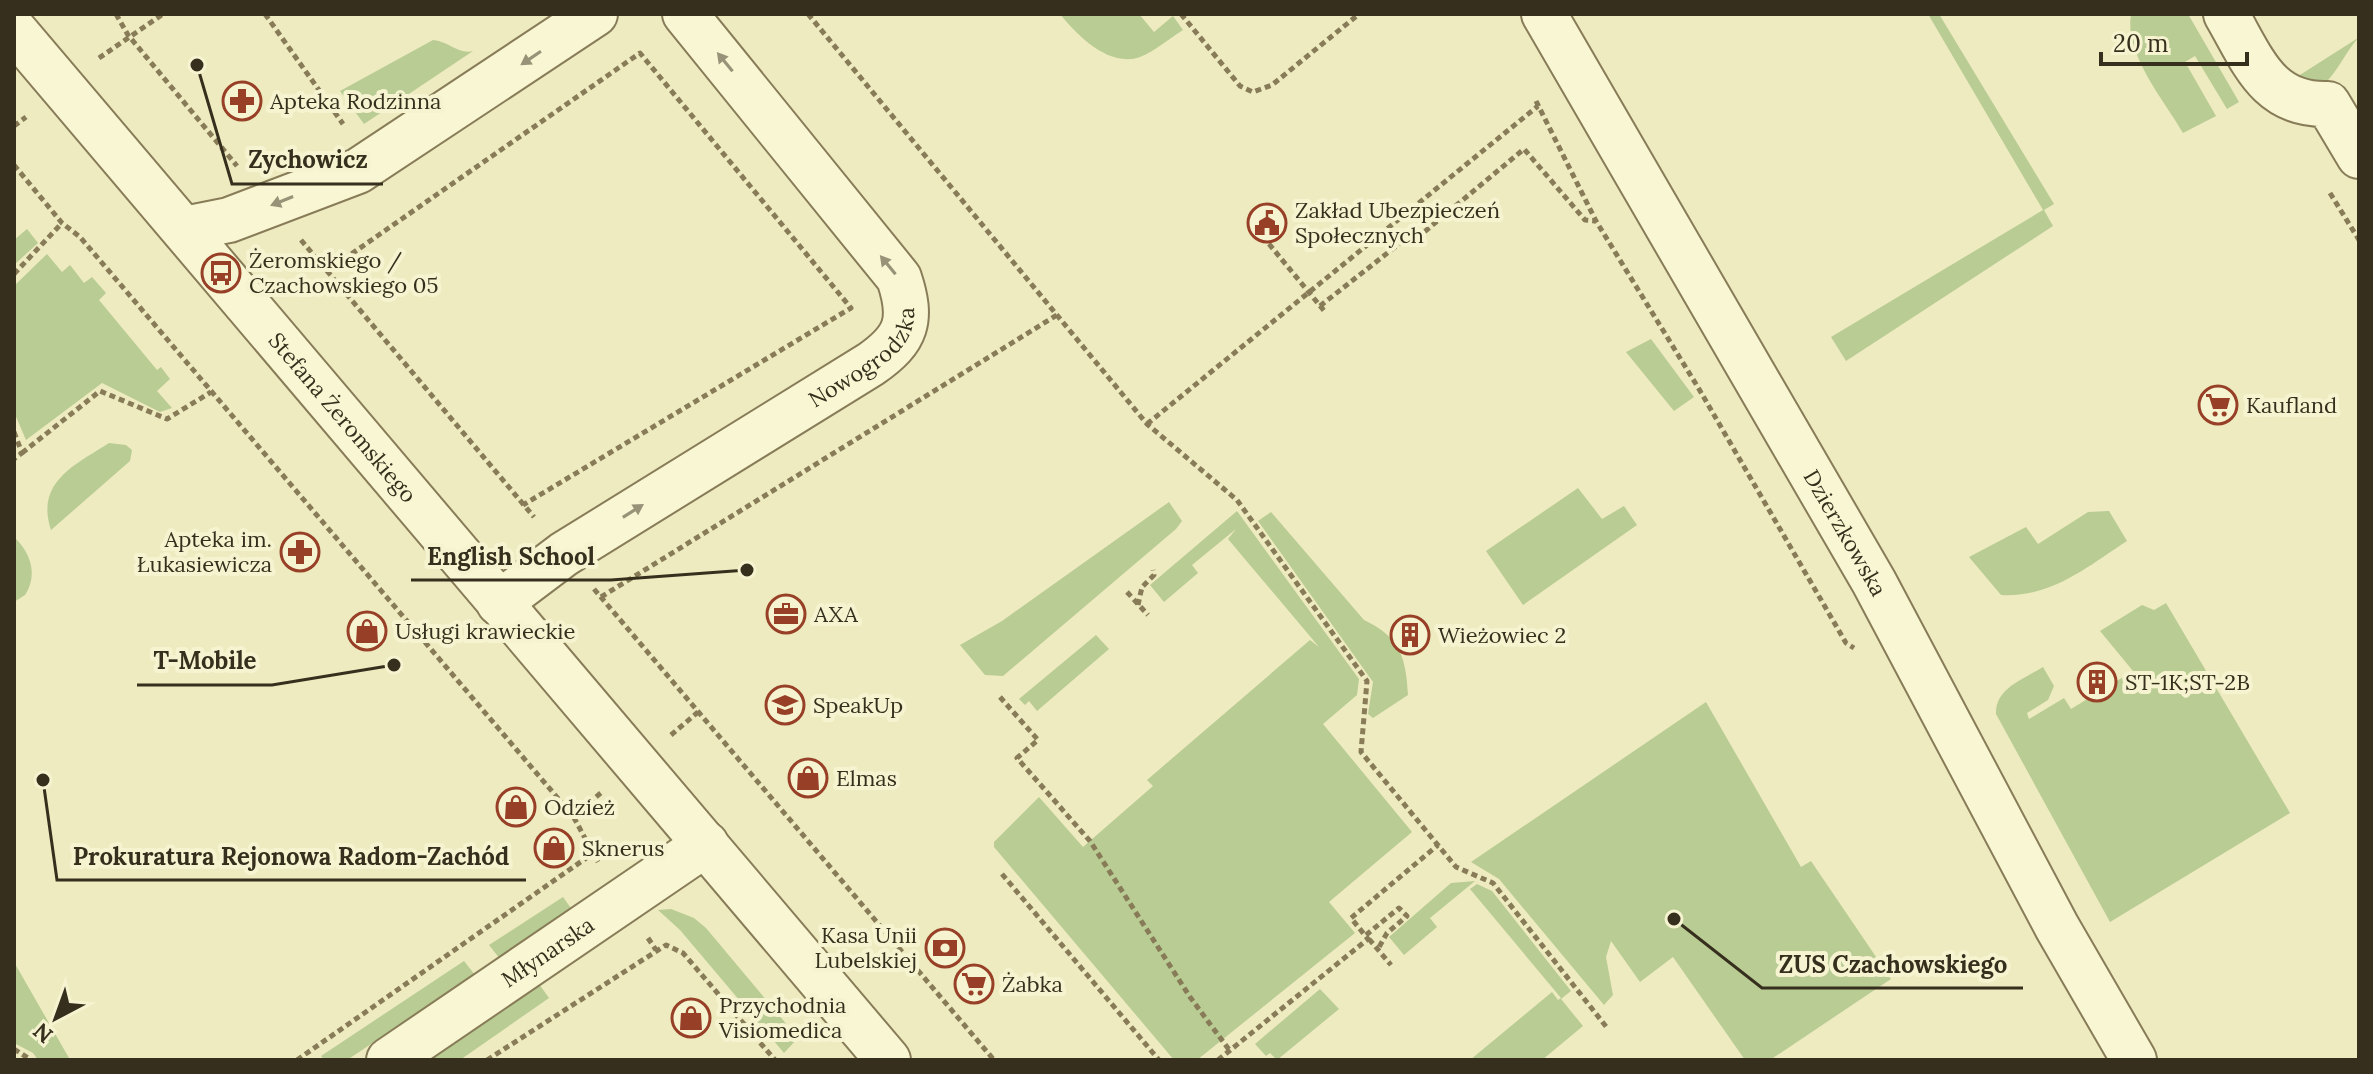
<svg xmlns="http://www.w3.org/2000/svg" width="2373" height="1074" viewBox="0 0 2373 1074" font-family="Lora,serif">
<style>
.green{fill:#b9cc94}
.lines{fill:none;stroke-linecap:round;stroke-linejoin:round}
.minor-casing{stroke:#887c58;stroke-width:48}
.path{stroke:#887c58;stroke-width:5;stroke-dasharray:6 4;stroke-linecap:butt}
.minor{stroke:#f9f6d3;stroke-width:44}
.oneway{fill:#989278}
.labels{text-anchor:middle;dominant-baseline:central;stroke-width:8;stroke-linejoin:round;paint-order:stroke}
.poi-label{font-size:22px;fill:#372f1d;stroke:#f6f3d0;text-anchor:start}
.street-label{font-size:22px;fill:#372f1d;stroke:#f6f3d0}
.leader{fill:none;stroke:#372f1d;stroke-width:3}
.callout-dot{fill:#372f1d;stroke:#f6f3d0;stroke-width:3}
.callout-label{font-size:24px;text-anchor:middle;font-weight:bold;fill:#372f1d;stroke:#f6f3d0;stroke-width:8;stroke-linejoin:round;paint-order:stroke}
</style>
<rect width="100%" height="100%" fill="#eeebc0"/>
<g class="green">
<path d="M 1060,14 L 1139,14 L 1154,32 L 1173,16 L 1183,30 C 1170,38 1155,51 1140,57 C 1109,68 1077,35 1060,14 Z"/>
<path d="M 1928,14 L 1939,14 L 2054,204 L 2044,210 L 2053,226 L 1846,361 L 1831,337 L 2043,210 Z"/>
<path d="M 2131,14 L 2188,14 L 2239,102 L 2227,109 L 2195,56 L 2185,62 L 2216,116 L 2183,133 C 2164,100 2124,54 2131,14 Z"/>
<path d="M 2242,14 L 2252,14 L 2292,80 L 2358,38 C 2347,51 2340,66 2329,79 C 2291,123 2258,40 2242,14 Z"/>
<path d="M 433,40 C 448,41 459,55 473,51 L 364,124 L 340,91 Z"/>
<path d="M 27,229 L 38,243 L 14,265 L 14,240 Z"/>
<path d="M 47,254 L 62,272 L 70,265 L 84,283 L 92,277 L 106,293 L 99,300 L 157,370 L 161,367 L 170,379 L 157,391 L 172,408 L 160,412 L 102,383 L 26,440 L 14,412 L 14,286 Z"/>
<path d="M 1651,339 L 1694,397 L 1674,411 L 1626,352 Z"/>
<path d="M 109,443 L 126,445 L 132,450 L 130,461 L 51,530 C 35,482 75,465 109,443 Z"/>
<path d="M 1578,488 L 1602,519 L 1624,506 L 1637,525 L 1523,605 L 1486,551 Z"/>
<path d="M 1169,502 L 1182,521 L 1176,529 L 1003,676 L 985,675 L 960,645 L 1002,621 Z"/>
<path d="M 1237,511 L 1359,679 L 1357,695 L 1323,724 L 1412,832 L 1329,902 L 1355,933 L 1197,1060 L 1174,1060 L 994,847 L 994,842 L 1039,797 L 1083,847 L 1153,786 L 1147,780 L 1310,640 L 1319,647 L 1228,539 L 1236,529 L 1192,565 L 1198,573 L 1164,602 L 1150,585 Z"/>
<path d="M 2109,511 L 2127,541 C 2087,567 2051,598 2001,595 L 1969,557 L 2026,527 L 2038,544 L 2088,512 Z"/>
<path d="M 1271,512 L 1364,620 C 1400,637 1406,657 1408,695 L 1373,718 L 1368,714 L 1373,682 L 1258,521 Z"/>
<path d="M 14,537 C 31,553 38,575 25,595 L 14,602 Z"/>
<path d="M 2166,603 L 2290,813 L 2110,922 L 1996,714 C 1995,688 2024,679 2043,667 L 2054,686 L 2048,700 L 2027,713 L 2029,719 L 2064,698 L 2071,709 L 2133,671 L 2100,631 L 2142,605 L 2154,610 Z"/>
<path d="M 1096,635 L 1109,649 L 1037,711 L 1029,701 L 1025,705 L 1019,699 Z"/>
<path d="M 1706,702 L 1801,867 L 1811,861 L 1891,979 L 1770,1060 L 1745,1060 L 1673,957 L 1640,982 L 1611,941 L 1606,957 L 1613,995 L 1604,1005 L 1499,879 L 1471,862 Z"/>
<path d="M 1475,881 L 1430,918 L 1437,927 L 1404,955 L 1389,937 L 1451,883 Z"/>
<path d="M 1477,884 L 1492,891 L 1571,991 L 1561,999 L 1583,1026 L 1542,1060 L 1470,1060 L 1552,992 L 1558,1000 L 1561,998 L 1470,889 Z"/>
<path d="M 563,897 L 573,911 L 500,959 L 489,945 Z"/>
<path d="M 671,909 L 694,918 L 706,928 L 798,1038 L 784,1053 L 680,930 L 658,910 Z"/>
<path d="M 464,961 L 475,975 L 347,1060 L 324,1060 L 321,1056 Z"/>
<path d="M 14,962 L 69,1058 L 71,1060 L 38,1060 L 33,1053 L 14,1043 Z"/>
<path d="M 539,984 L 549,998 L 460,1060 L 425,1060 Z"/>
<path d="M 1320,989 L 1339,1009 L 1277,1060 L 1270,1053 L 1266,1056 L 1255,1044 Z"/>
</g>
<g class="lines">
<g class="minor-casing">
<g id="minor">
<path id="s1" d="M 1544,14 L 1874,582 L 2057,927 L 2134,1060"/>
<path d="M 2226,14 C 2253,60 2267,106 2328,104 L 2359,156"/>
<path id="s2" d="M 14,30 L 888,1060"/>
<path d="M 184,229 L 229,220 L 358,171 L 595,14"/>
<path id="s3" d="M 499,603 L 564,554 L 871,364 C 907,339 913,320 899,278 L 685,14"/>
<path id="s4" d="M 389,1060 L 706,844"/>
</g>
</g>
<g class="path">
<path d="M 116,14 L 128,35 L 237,166"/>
<path d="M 265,14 L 343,124"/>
<path d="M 808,14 L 1147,424 L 1237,500 L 1367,681 L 1361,752 L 1456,867 L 1493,883 L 1608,1029"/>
<path d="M 1181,14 L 1240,86 L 1253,92 L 1272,85 L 1359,14"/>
<path d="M 99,58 L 163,14"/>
<path d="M 1536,101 L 1596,221 L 1699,389 L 1846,643 L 1854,648"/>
<path d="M 14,126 L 26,117"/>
<path d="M 14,165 L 62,223 L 80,237 L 573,816 L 598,862"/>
<path d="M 2330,193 L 2359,240"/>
<path d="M 301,240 L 534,517"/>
<path d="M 1269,244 L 1326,313"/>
<path d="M 327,271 L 640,53 L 851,308 L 523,505"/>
<path d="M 14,274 L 62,223"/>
<path d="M 1320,306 L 1404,240 L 1417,238 L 1524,149 L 1585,220 L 1596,221"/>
<path d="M 1147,424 L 1538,106"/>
<path d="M 14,432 L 22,453 L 14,459"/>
<path d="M 22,453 L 100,391 L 167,419 L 211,392"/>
<path d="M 594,589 L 994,1060"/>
<path d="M 1127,592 L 1148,615"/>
<path d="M 601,597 L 1057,315"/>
<path d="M 1138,605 L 1142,587 L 1154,575 L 1153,570"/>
<path d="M 1000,697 L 1038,740 L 1017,758 L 1090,841 L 1190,997 L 1230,1051"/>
<path d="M 671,735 L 698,712"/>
<path d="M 573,816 L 602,792"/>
<path d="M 1002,874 L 1159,1060"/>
<path d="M 1366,935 L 1399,908 L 1407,916 L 1387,933 L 1378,949"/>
<path d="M 648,938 L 656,950"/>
<path d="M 1369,939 L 1391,965"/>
<path d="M 14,1049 L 31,1060"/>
<path d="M 297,1060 L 592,854"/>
<path d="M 487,1060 L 666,945 L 683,953 L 775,1060"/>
<path d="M 1218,1060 L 1368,939 L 1351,918 L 1438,845"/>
</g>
<use href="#minor" class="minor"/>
</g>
<defs><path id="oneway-solid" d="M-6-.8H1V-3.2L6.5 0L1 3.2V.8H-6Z" transform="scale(2)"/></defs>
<g class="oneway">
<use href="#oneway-solid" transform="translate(531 58) rotate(146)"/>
<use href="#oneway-solid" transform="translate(725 62) rotate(-129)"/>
<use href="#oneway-solid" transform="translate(282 201) rotate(158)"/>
<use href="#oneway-solid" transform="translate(888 265) rotate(-129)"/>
<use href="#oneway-solid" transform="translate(633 511) rotate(-32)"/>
</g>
<defs>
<g id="pharmacy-ring" transform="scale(2)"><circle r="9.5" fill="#f6f3d0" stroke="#974027" stroke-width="1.5"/><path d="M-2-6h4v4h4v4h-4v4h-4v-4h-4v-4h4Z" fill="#974027"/></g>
<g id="civic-ring" transform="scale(2)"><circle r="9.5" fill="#f6f3d0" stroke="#974027" stroke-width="1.5"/><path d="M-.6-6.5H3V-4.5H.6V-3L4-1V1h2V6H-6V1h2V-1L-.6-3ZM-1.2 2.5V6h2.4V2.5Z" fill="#974027"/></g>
<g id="bus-ring" transform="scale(2)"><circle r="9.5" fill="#f6f3d0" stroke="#974027" stroke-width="1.5"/><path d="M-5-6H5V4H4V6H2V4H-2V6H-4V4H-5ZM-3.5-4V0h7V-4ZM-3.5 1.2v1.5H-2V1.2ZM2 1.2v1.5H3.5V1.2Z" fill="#974027"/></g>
<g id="supermarket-ring" transform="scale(2)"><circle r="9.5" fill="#f6f3d0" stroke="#974027" stroke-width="1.5"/><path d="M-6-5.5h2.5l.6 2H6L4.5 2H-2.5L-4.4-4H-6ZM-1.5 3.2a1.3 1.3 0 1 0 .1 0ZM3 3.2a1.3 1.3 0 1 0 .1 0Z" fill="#974027"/></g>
<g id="office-ring" transform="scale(2)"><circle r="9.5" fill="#f6f3d0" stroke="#974027" stroke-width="1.5"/><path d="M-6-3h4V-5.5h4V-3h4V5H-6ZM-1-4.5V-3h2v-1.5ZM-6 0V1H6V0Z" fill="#974027"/></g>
<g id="shop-ring" transform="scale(2)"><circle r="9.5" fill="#f6f3d0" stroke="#974027" stroke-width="1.5"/><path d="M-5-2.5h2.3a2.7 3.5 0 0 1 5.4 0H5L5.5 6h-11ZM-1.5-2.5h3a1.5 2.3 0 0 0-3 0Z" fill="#974027"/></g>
<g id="building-ring" transform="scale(2)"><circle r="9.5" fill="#f6f3d0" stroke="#974027" stroke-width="1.5"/><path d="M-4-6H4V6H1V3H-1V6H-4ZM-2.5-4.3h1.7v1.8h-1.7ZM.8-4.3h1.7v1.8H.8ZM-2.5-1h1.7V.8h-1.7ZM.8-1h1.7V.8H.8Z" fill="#974027"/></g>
<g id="school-ring" transform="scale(2)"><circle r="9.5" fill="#f6f3d0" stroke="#974027" stroke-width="1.5"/><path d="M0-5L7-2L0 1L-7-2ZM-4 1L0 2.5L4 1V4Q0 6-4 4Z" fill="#974027"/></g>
<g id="bank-ring" transform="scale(2)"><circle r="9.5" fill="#f6f3d0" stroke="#974027" stroke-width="1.5"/><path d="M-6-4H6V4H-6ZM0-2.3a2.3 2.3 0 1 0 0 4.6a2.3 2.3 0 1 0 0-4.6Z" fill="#974027"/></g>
</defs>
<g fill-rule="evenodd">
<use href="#pharmacy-ring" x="242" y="101"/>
<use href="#civic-ring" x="1267" y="223"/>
<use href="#bus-ring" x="221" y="273"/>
<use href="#supermarket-ring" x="2218" y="405"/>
<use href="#pharmacy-ring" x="300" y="552"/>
<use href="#office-ring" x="786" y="614"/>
<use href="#shop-ring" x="367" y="631"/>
<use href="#building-ring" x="1410" y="635"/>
<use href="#building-ring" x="2097" y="682"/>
<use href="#school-ring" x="785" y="705"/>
<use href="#shop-ring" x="808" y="778"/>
<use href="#shop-ring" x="516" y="807"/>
<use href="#shop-ring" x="554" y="848"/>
<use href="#bank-ring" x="945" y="948"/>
<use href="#supermarket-ring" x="974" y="984"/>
<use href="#shop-ring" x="691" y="1018"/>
</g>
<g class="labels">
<g class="poi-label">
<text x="270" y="101">Apteka Rodzinna</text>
<text x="1295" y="210">Zakład Ubezpieczeń<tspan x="1295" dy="25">Społecznych</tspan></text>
<text x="249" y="260">Żeromskiego /<tspan x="249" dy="25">Czachowskiego 05</tspan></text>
<text x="2246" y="405">Kaufland</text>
<text x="272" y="539" text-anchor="end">Apteka im.<tspan x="272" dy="25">Łukasiewicza</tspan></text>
<text x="814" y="614">AXA</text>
<text x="395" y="631">Usługi krawieckie</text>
<text x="1438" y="635">Wieżowiec 2</text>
<text x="2125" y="682">ST-1K;ST-2B</text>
<text x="813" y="705">SpeakUp</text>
<text x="836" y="778">Elmas</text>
<text x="544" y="807">Odzież</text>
<text x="582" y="848">Sknerus</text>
<text x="917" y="935" text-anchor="end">Kasa Unii<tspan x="917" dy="25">Lubelskiej</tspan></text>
<text x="1002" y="984">Żabka</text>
<text x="719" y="1005">Przychodnia<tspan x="719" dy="25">Visiomedica</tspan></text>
</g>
<g class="street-label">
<text stroke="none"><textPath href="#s3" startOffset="442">Nowogrodzka</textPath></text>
<text stroke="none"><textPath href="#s2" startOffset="508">Stefana Żeromskiego</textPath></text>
<text stroke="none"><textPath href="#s1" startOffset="600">Dzierzkowska</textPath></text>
<text stroke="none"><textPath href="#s4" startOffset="192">Młynarska</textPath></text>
</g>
</g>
<path class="leader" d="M197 65L232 184H383M747 570L611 580H411M394 665L272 685H137M43 780L57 880H526M1674 919L1762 988H2023"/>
<g class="callout-dot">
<circle cx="197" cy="65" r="8"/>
<circle cx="747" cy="570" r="8"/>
<circle cx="394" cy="665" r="8"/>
<circle cx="43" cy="780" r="8"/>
<circle cx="1674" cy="919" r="8"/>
</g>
<g class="callout-label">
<text x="308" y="168">Zychowicz</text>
<text x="511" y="565">English School</text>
<text x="205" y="669">T-Mobile</text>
<text x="291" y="865">Prokuratura Rejonowa Radom-Zachód</text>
<text x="1893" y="973">ZUS Czachowskiego</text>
</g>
<rect width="2373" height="1074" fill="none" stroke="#372f1d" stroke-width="32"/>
<g transform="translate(56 1018) rotate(221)" stroke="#f6f3d0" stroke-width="6" paint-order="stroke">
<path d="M0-6L14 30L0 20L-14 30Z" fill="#372f1d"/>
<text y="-12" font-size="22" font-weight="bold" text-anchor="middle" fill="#372f1d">N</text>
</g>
<path d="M2101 52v12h146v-12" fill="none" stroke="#372f1d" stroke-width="4"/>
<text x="2113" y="52" font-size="24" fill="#372f1d" stroke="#f6f3d0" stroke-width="6" paint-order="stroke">20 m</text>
</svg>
